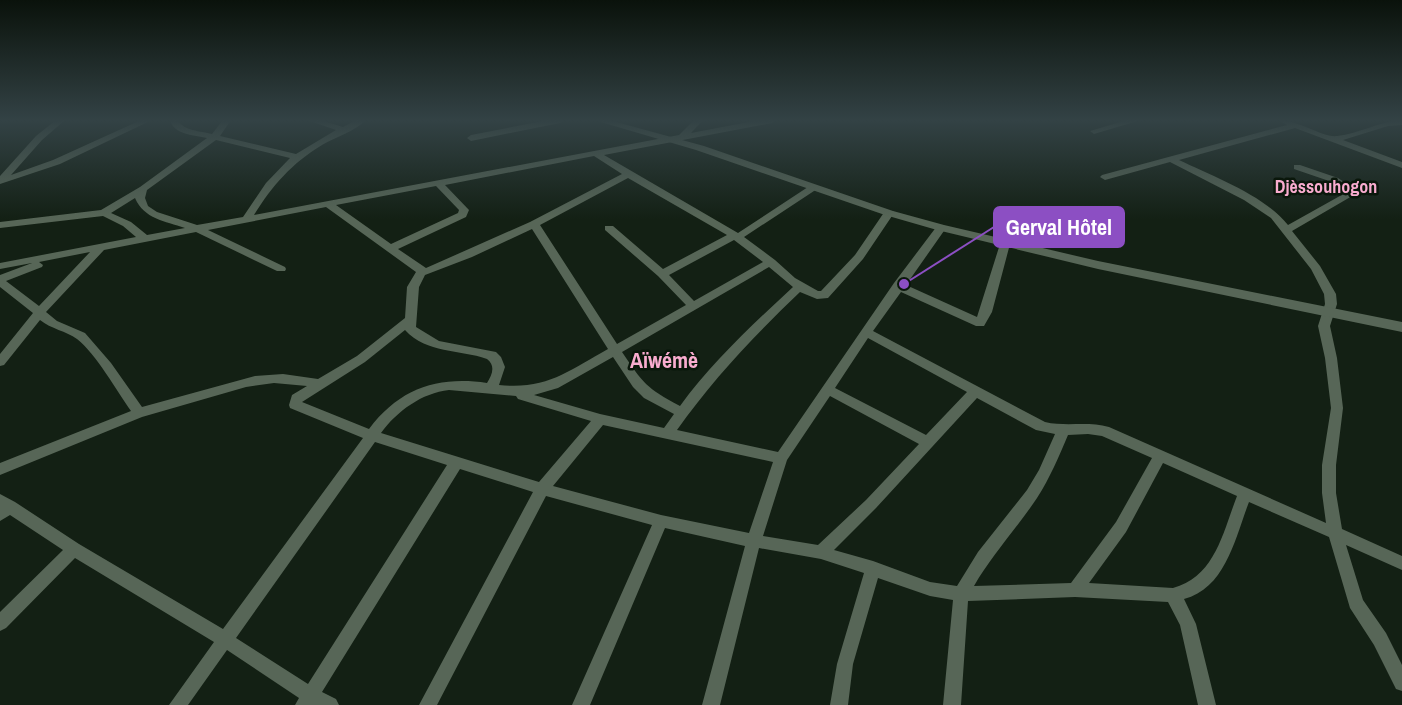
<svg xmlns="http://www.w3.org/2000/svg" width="1402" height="705" viewBox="0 0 1402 705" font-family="'Archivo Narrow',sans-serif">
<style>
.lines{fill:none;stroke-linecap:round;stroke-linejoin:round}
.minor{fill:#576657;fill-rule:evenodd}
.tertiary{fill:#576657;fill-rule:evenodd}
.labels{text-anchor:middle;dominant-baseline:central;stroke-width:5;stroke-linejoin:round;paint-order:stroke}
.far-neighbourhood-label{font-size:18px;font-weight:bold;fill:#f9accf;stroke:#0a170b}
.neighbourhood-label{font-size:22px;font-weight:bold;fill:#f9accf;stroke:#0a170b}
.leader{fill:none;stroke:#8c4fc3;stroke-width:2}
.callout-dot{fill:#8c4fc3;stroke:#0a170b;stroke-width:2}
.callout{fill:#8c4fc3;stroke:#8c4fc3;stroke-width:2}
.callout-label{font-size:22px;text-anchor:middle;font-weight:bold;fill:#fff}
</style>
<rect width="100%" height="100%" fill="#132014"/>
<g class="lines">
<g class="minor">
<path d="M 56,120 L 65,120 L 42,140 L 11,175 L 53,160 L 141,120 L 152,120 L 60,164 L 0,184 L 0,176 L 36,136 Z"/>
<path d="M 170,120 L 178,120 C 183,131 201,131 212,134 L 223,120 L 231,120 L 220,136 L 296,154 L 336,130 L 307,120 L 320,120 L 343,127 L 356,120 L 366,120 C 355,131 336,137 322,145 C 292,163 272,186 254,215 L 679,135 L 694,120 L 703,120 L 691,133 L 759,120 L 776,120 L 772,123 L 604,155 L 738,233 L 811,185 L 817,185 L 817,189 L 744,237 L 775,260 L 795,278 L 818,291 L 821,291 L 855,255 L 885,211 L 893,211 L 894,213 L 863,259 L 828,298 L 817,299 L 800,292 C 755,335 713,379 677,430 L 778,452 L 894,283 L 937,226 L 941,225 L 946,228 L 906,285 L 977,317 L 1000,244 L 1001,242 L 1009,242 L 1010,244 L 992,312 L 984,326 L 976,326 L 901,292 L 873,331 L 1045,422 C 1066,427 1088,421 1109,427 L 1326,523 L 1322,493 L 1322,465 L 1331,408 L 1325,358 L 1318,326 L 1325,304 L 1324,294 L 1311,269 L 1271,218 L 1244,200 L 1170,162 L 1105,180 L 1100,177 L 1102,175 L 1287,125 L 1278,120 C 1298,120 1324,138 1337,136 C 1359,134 1379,121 1402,120 L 1402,125 L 1388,126 L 1343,140 L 1402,162 L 1402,168 L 1295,128 L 1179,160 C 1214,177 1264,195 1288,225 L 1347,192 L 1332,182 L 1294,169 L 1294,165 L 1300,165 L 1338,178 L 1359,192 L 1292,231 L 1320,266 L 1336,294 L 1337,304 L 1330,326 L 1337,358 L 1343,408 L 1336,465 L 1336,493 L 1342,529 L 1402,556 L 1402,570 L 1346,545 L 1363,600 L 1386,633 L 1402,665 L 1402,691 L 1396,689 L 1374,645 L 1350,608 L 1329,537 L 1249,502 C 1235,538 1226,588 1184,599 L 1196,624 L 1216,705 L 1198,705 L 1180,625 L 1168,602 L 1075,597 L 968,601 L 961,705 L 943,705 L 953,600 L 930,596 L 878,578 L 853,664 L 848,705 L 830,705 L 837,664 L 864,573 L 821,559 L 759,548 L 720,705 L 702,705 L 745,546 L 665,528 L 590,705 L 572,705 L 652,525 L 546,496 L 437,705 L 419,705 L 533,492 L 460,469 L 322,692 L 336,699 L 339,705 L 295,705 L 299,698 L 227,650 L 188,705 L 169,705 L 214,642 L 75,558 L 6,628 L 0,631 L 0,612 L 63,550 L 10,515 L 0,521 L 0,494 L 15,502 L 79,544 L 223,629 L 363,438 L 290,408 L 289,405 L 292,395 L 307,386 L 274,383 L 246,387 L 142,417 L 0,475 L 0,463 L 131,411 C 117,391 96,354 77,339 C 66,331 51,329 40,320 L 4,365 L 0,366 L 0,354 L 33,313 L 0,287 L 0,275 L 32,263 L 0,269 L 0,263 L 136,237 L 123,226 L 103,216 L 0,228 L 0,222 L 101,210 L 140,187 L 207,138 C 194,135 174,135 170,120 ZM 216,140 L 290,158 L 266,183 L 243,217 L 197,225 L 157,212 L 148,206 L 145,198 L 147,190 ZM 594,156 L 622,174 L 530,222 L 426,268 L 398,249 L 466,217 L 469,210 L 445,185 ZM 628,178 L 727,235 L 663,269 L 613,226 L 605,226 L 605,230 L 658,276 L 686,305 L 617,344 L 540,225 ZM 436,186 L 459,210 L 458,213 L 391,244 L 336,205 ZM 135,198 C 144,219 165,221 185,228 L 147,235 L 131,222 L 111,213 ZM 326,207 L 416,272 L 407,287 L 405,318 L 357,356 L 318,379 L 283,374 L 255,376 L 142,407 L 111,363 L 85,333 L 57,321 L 46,312 L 104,250 L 196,232 L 277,271 L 285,271 L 286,269 L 285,267 L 208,230 ZM 532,229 L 608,349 C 568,371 547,390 499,385 L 505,367 L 501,357 L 496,352 L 439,341 L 416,327 L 419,287 L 425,275 L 472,257 ZM 734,240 L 763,262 L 694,301 L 669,275 ZM 90,252 L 39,306 L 6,281 L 42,267 L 43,265 L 39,262 ZM 769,267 L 793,287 C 753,324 712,362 680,406 C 646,388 643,383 622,352 ZM 405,330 C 427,354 459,349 487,359 C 496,366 492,375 487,383 C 438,376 400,388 369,429 L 302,402 L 365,362 ZM 868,338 L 967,392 L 926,435 L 835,388 ZM 613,357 L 633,387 L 644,398 L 674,414 L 664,428 L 600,414 L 534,395 L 558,388 ZM 449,390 L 516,396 L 518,399 L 591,421 L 539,482 L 381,433 C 397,411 422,393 449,390 ZM 830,396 L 919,444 L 866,500 L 818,545 L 763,536 L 787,460 ZM 977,398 L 1036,430 L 1055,434 L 1039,470 L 1027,490 L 978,552 L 957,586 L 930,582 L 873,561 L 834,550 L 876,508 ZM 603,425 L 773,462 L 749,533 L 661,515 L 553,486 ZM 1088,434 L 1102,436 L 1152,458 L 1116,522 L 1071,583 L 974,586 C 992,555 1017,528 1037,498 C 1050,478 1059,456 1068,435 ZM 375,442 L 447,465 L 308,684 L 236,638 ZM 1163,463 L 1237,496 C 1223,532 1215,577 1173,588 L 1089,583 L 1126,532 Z"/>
<path d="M 548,120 L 564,120 L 560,123 L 471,141 L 467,138 L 471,135 Z"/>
<path d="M 1127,120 L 1141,120 L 1094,134 L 1090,131 Z"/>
</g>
<path class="tertiary" d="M 594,120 L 609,120 L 704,146 L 893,211 L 944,225 L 1098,261 L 1402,322 L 1402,332 L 1098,269 L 937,230 L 885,215 L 696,150 Z"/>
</g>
<linearGradient id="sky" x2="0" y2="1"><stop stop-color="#0a120b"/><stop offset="0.55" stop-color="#334245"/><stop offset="1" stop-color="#334245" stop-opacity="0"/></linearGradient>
<rect width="1402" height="219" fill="url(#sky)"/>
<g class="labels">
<g class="far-neighbourhood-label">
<text x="1326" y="186">Djèssouhogon</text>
</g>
<g class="neighbourhood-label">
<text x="664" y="360">Aïwémè</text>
</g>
</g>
<path class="leader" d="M904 284L994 227"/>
<circle class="callout-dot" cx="904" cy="284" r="6"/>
<rect class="callout" x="994" y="207" width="130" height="40" rx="6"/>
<g class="callout-label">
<text x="1059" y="235">Gerval Hôtel</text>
</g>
</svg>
